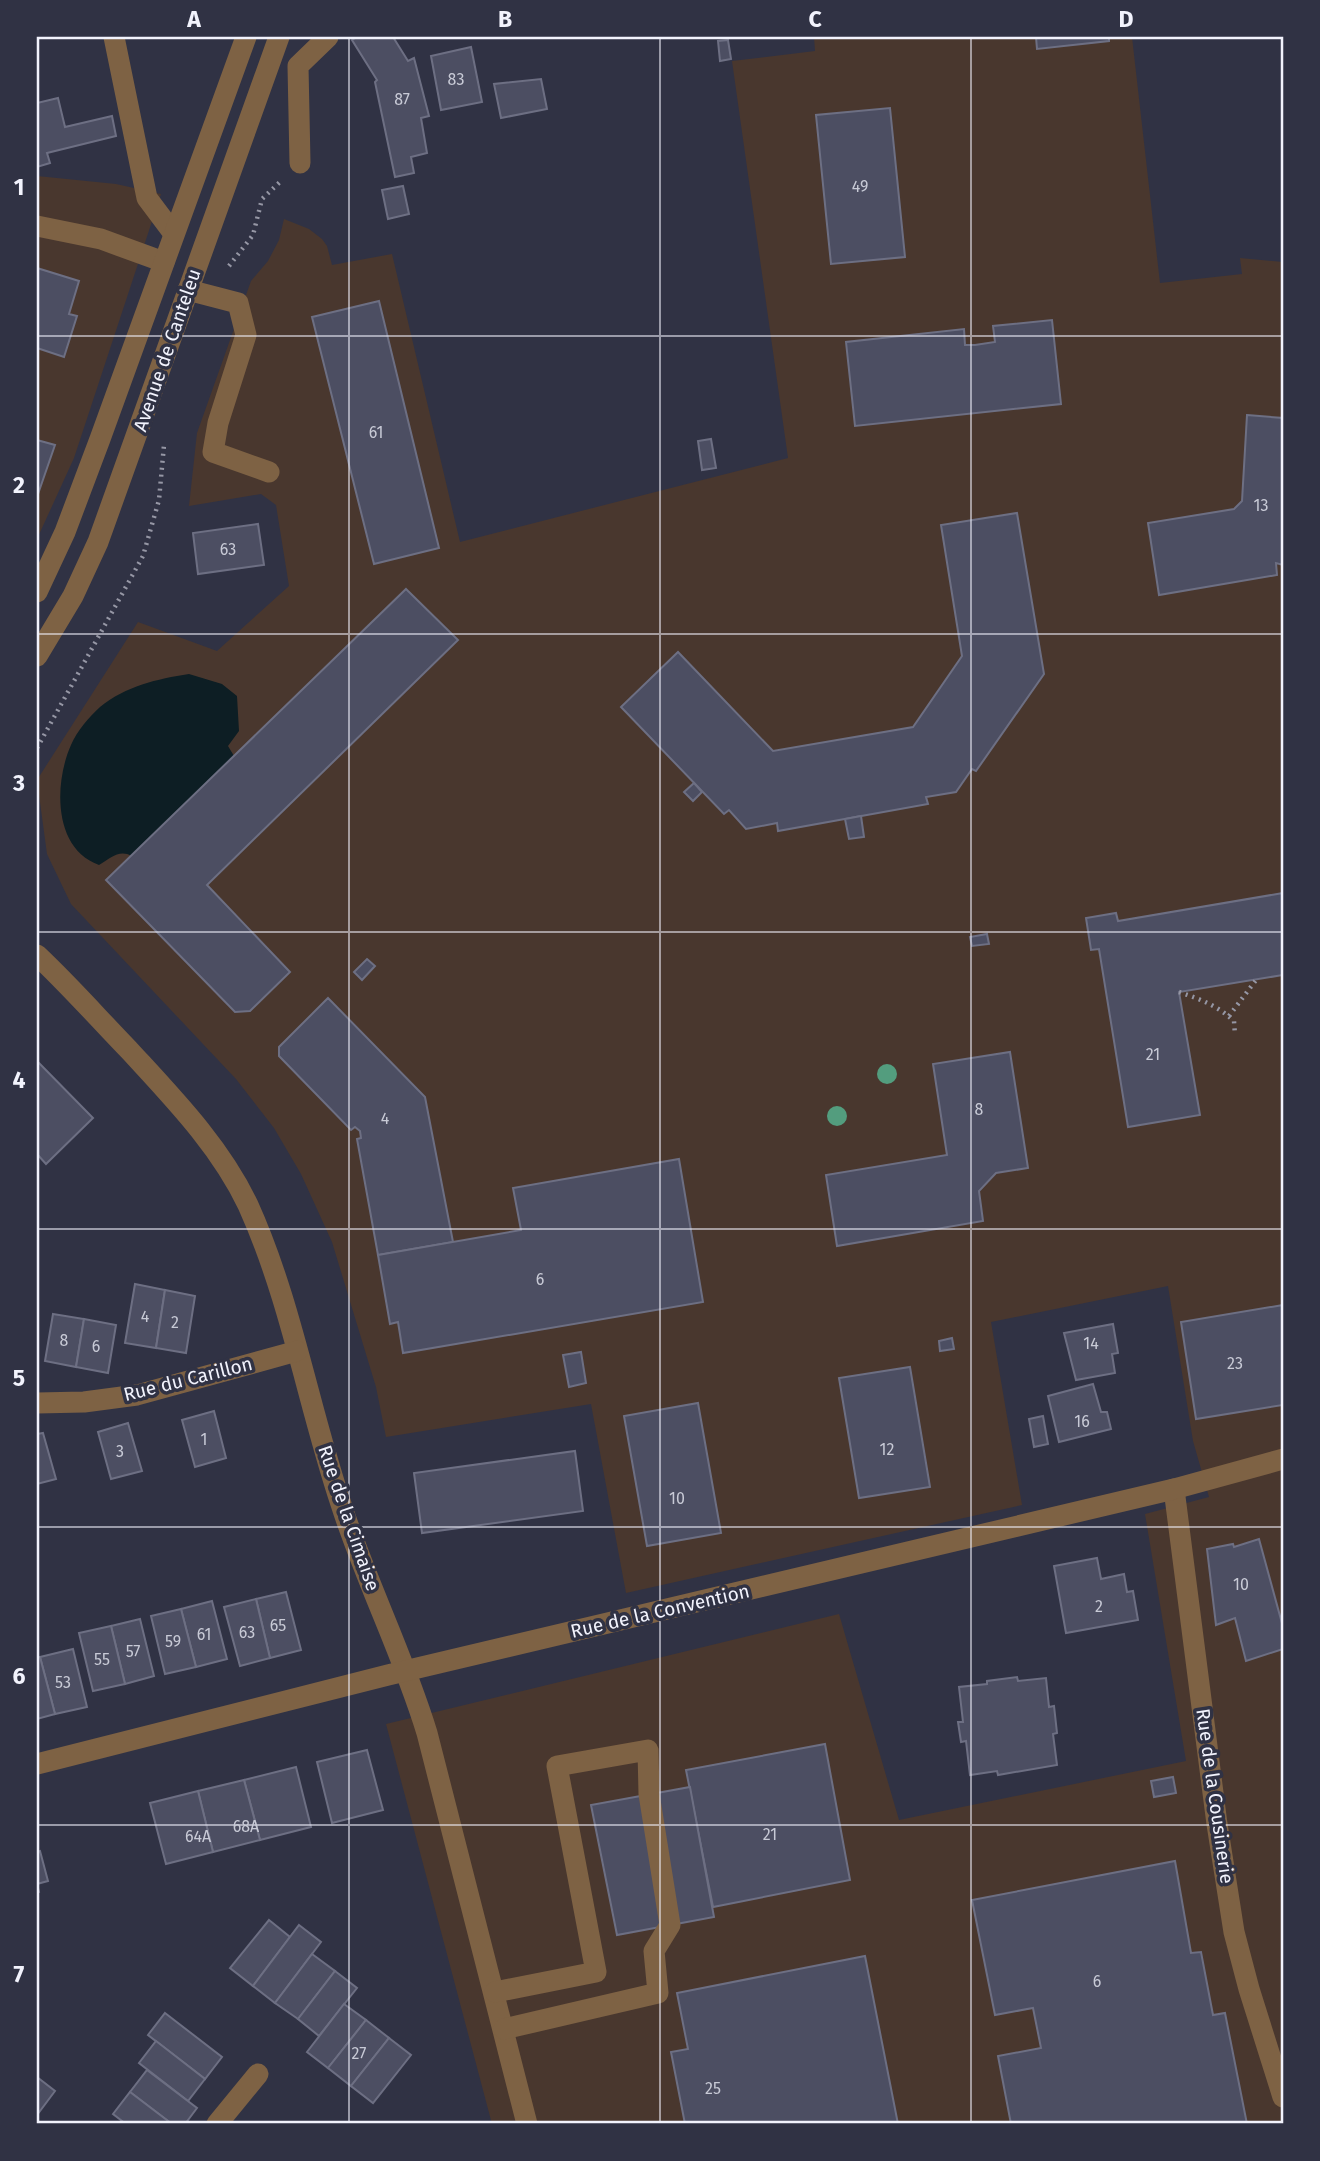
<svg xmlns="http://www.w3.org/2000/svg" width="1320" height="2161" viewBox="0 0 1320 2161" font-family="'Fira Sans',sans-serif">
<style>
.commercial{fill:#49372e}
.water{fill:#0d1e24}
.building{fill:#4c4e62;stroke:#6d6f83;stroke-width:2}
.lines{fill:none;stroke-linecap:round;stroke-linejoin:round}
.path{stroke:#9697a5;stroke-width:4.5;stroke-dasharray:2 5;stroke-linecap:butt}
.minor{stroke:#7e6244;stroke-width:21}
.tree{fill:#539d7e}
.grid{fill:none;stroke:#f2f3fd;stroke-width:2;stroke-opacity:0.55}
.labels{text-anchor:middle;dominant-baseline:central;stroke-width:7;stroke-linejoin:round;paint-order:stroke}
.number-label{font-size:16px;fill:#c8cad6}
.street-label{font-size:19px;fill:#f2f3fd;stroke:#303244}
.neatline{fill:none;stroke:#f2f3fd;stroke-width:2.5}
.grid-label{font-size:23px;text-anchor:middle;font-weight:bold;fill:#f2f3fd}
</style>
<rect width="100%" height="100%" fill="#303244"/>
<g class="commercial">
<path d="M 814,37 L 1132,37 L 1160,283 L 1242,274 L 1240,258 L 1283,262 L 1283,2124 L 492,2124 L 386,1724 L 839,1614 L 899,1820 L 1186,1761 L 1145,1514 L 1209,1497 L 1193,1441 L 1168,1286 L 991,1322 L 1022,1505 L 626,1593 L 591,1404 L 386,1437 L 376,1387 L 332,1242 L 301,1174 L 274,1128 L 236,1079 L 71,904 L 47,854 L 37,780 L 138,622 L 217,651 L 289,586 L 276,505 L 261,494 L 189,506 L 197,433 L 251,281 L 268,261 L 279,240 L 284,219 L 309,229 L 322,239 L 327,246 L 332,265 L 392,254 L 460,542 L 788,458 L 732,61 L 815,51 Z"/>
<path d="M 37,176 L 116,184 L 161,194 L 74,458 L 37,539 Z"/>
</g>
<path class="water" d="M 189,674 L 222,684 L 237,696 L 239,731 L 228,746 L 234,756 L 132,856 C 119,849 111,858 99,865 C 53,849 54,783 71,745 C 77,731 89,717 100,707 C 126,686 157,679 189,674 Z"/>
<g class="building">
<path d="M 357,37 L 393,37 L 408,61 L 414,58 L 429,116 L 421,118 L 427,153 L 411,157 L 414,173 L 395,177 L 375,82 L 377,80 L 352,40 Z"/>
<path d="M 1036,37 L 1109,37 L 1109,41 L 1037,49 Z"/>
<path d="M 728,40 L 731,59 L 720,61 L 718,41 Z"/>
<path d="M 471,47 L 482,102 L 441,110 L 431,56 Z"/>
<path d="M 541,79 L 547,109 L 501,118 L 494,84 Z"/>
<path d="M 58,98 L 65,127 L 112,116 L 116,136 L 47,153 L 50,163 L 37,167 L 37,103 Z"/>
<path d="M 890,108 L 905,257 L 831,264 L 816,115 Z"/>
<path d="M 403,186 L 409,214 L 388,219 L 382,190 Z"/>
<path d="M 37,268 L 79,281 L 69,314 L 77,316 L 64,357 L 37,348 Z"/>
<path d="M 379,301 L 439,548 L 374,564 L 312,317 Z"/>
<path d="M 1052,320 L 1061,404 L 855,426 L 846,342 L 964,329 L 965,345 L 975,345 L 995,342 L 993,326 Z"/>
<path d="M 1247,415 L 1283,418 L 1283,565 L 1276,563 L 1277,575 L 1159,595 L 1148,523 L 1234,509 L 1242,501 Z"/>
<path d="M 711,439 L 716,468 L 702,470 L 698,441 Z"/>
<path d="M 37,440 L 55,445 L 37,497 Z"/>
<path d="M 1017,513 L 1044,674 L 976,771 L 972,769 L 956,792 L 926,797 L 928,804 L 778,831 L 777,823 L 746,829 L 729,810 L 724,814 L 621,707 L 678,652 L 773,751 L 913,727 L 962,656 L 941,525 Z"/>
<path d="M 258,524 L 264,565 L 198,574 L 193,533 Z"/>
<path d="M 406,589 L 458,640 L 207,885 L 290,972 L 250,1011 L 235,1012 L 106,880 Z"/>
<path d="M 694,783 L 702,792 L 693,801 L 684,792 Z"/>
<path d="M 861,816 L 864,837 L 849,839 L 845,819 Z"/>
<path d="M 1283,893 L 1283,975 L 1179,992 L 1200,1115 L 1128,1127 L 1099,949 L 1091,950 L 1086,918 L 1116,913 L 1118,921 Z"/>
<path d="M 987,934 L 989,944 L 972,946 L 970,937 Z"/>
<path d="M 367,959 L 375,966 L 362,980 L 354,972 Z"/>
<path d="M 328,998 L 425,1097 L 453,1242 L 378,1255 L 357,1139 L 361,1138 L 360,1131 L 355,1127 L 351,1130 L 279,1056 L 279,1047 Z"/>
<path d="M 1010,1052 L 1028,1168 L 996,1173 L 979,1191 L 983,1221 L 837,1246 L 826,1175 L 947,1155 L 933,1064 Z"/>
<path d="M 37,1061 L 93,1118 L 46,1164 L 37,1154 Z"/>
<path d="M 679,1159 L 703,1302 L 403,1353 L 398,1322 L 390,1324 L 378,1255 L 521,1230 L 513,1188 Z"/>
<path d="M 135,1284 L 165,1290 L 156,1348 L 125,1343 Z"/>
<path d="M 165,1290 L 195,1296 L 186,1353 L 156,1348 Z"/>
<path d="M 1283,1305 L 1283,1405 L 1196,1419 L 1181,1322 Z"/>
<path d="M 53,1314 L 84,1319 L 76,1367 L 45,1361 Z"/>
<path d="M 84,1319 L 116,1325 L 108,1373 L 76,1367 Z"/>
<path d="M 1113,1324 L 1118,1353 L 1112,1354 L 1115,1373 L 1076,1380 L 1064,1333 Z"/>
<path d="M 952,1338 L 954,1349 L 940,1351 L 939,1341 Z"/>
<path d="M 581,1352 L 586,1383 L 569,1387 L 563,1355 Z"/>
<path d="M 910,1367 L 930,1487 L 859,1498 L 839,1378 Z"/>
<path d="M 1093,1384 L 1101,1412 L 1107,1412 L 1111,1429 L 1059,1442 L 1048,1396 Z"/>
<path d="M 698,1403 L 721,1533 L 647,1546 L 624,1416 Z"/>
<path d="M 214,1411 L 226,1458 L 195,1467 L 182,1420 Z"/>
<path d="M 1043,1416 L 1048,1444 L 1034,1447 L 1029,1419 Z"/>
<path d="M 128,1423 L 142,1471 L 111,1479 L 98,1432 Z"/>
<path d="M 43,1433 L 56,1479 L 37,1484 L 37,1434 Z"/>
<path d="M 575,1451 L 583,1511 L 422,1533 L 414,1473 Z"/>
<path d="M 1259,1539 L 1283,1627 L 1283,1649 L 1246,1661 L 1235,1618 L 1216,1625 L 1207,1549 L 1233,1544 L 1234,1547 Z"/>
<path d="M 1097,1558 L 1101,1579 L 1124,1574 L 1127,1592 L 1133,1591 L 1138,1620 L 1066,1633 L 1054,1566 Z"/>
<path d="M 286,1592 L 301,1650 L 270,1658 L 256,1599 Z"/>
<path d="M 256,1599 L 270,1658 L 240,1666 L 224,1607 Z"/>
<path d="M 212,1601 L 227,1659 L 196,1667 L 181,1609 Z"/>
<path d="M 181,1609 L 196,1667 L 165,1674 L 151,1616 Z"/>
<path d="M 140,1619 L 154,1676 L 125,1684 L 111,1626 Z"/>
<path d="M 111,1626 L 125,1684 L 93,1691 L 79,1633 Z"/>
<path d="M 73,1649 L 87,1707 L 55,1714 L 40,1657 Z"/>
<path d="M 37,1657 L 40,1657 L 55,1714 L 37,1719 Z"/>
<path d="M 1017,1677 L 1018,1681 L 1046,1678 L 1049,1707 L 1054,1706 L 1057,1733 L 1053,1734 L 1057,1765 L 998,1775 L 997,1771 L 970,1775 L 966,1741 L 961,1742 L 958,1722 L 963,1722 L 959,1687 L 987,1684 L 987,1681 Z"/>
<path d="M 825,1744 L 850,1880 L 713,1907 L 686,1770 Z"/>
<path d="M 367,1750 L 383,1810 L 332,1823 L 317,1762 Z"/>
<path d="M 296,1767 L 311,1827 L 260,1840 L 244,1780 Z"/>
<path d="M 1173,1777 L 1176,1793 L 1154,1797 L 1151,1781 Z"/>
<path d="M 244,1780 L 260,1840 L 213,1852 L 198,1791 Z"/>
<path d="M 690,1787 L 714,1917 L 617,1935 L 591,1805 Z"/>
<path d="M 198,1791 L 213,1852 L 166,1864 L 150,1803 Z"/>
<path d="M 40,1851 L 48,1881 L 37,1884 L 39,1892 L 37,1893 L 37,1852 Z"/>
<path d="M 1175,1861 L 1191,1953 L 1201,1952 L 1213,2015 L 1225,2013 L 1247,2124 L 1011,2124 L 998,2056 L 1041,2048 L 1033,2008 L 995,2015 L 972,1900 Z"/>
<path d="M 269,1920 L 290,1937 L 253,1986 L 230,1968 Z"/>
<path d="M 299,1925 L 321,1942 L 275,2003 L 253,1986 Z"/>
<path d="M 312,1954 L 335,1971 L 298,2019 L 275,2003 Z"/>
<path d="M 865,1956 L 898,2124 L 685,2124 L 671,2052 L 688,2049 L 677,1993 Z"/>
<path d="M 335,1971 L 357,1988 L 319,2036 L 298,2019 Z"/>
<path d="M 344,2004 L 366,2020 L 328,2068 L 307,2052 Z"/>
<path d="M 165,2013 L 222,2057 L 205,2079 L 148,2035 Z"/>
<path d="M 366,2020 L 389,2038 L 351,2086 L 328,2068 Z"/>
<path d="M 389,2038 L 411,2055 L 373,2103 L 351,2086 Z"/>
<path d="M 156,2041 L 205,2079 L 188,2101 L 139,2063 Z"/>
<path d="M 147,2070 L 197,2108 L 185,2124 L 172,2124 L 130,2092 Z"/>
<path d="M 37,2077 L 55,2091 L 37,2115 Z"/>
<path d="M 130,2092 L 172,2124 L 126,2124 L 113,2114 Z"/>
</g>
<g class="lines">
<g class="path">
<path d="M 229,266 L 253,235 L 262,199 L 281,181"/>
<path d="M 37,748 L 143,556 L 159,500 L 164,445"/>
<path d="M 1179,992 C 1200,999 1218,1006 1234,1021 L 1235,1035"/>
<path d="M 1229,1016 L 1256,980"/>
</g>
<g class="minor">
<path d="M 114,37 L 147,198 L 174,234"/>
<path d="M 300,163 L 298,66 L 328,37"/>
<path d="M 37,226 L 101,239 L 164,262"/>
<path d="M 188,290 L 238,303 L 246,335 L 218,423 L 213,452 L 269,472"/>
<path d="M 37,592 L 65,532 L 100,439 L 246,37"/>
<path d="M 37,656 L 73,596 L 98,542 L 279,37"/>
<path d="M 37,955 C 69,985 98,1018 129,1050 C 173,1098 220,1146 248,1205 C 291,1300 308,1405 341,1504 C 366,1582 403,1654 427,1733 L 527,2124"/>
<path d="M 37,1403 L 84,1402 L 137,1395 L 297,1351"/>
<path d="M 1174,1489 L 1217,1824 L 1234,1932 L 1249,1989 L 1283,2097"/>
<path d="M 37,1764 L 388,1675 L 1174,1489 L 1283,1459"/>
<path d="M 495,1992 L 596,1972 L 557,1766 L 648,1750 L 649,1794 L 670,1925 L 654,1951 L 658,1993 L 504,2029"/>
<path d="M 217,2124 L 258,2074"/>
</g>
</g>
<g class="tree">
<circle cx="887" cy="1074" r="10"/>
<circle cx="837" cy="1116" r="10"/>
</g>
<path class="grid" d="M 349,37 L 349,2124M 660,37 L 660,2124M 971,37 L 971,2124M 37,336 L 1283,336M 37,634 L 1283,634M 37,932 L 1283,932M 37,1229 L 1283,1229M 37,1527 L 1283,1527M 37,1825 L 1283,1825"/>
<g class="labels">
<g class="number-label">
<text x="456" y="79">83</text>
<text x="402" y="99">87</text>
<text x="860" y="186">49</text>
<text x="376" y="432">61</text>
<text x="1261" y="505">13</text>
<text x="228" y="549">63</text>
<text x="1153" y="1054">21</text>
<text x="979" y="1109">8</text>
<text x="385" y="1118">4</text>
<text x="540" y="1279">6</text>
<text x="145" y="1316">4</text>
<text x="175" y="1322">2</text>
<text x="64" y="1340">8</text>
<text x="1091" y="1343">14</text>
<text x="96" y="1346">6</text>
<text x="1235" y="1363">23</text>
<text x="1082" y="1421">16</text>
<text x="204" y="1439">1</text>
<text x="887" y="1449">12</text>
<text x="120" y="1451">3</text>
<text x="677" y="1498">10</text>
<text x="1241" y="1584">10</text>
<text x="1099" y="1606">2</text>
<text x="278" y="1625">65</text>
<text x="247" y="1632">63</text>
<text x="204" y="1634">61</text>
<text x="173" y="1641">59</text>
<text x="133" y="1651">57</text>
<text x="102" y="1659">55</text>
<text x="63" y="1682">53</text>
<text x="246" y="1826">68A</text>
<text x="770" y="1834">21</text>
<text x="198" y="1836">64A</text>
<text x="1097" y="1981">6</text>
<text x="359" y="2053">27</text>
<text x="713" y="2088">25</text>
</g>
<g class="street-label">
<text transform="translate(167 350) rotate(-71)">Avenue de Canteleu</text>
<text transform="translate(188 1379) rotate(-14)">Rue du Carillon</text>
<text transform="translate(349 1518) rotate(71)">Rue de la Cimaise</text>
<text transform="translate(660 1611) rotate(-13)">Rue de la Convention</text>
<text transform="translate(1215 1796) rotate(82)">Rue de la Cousinerie</text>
</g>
</g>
<rect width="1320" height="2161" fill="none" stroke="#303244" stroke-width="77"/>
<rect x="38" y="38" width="1244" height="2084" class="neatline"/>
<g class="grid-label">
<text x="194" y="27">A</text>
<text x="505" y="27">B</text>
<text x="815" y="27">C</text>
<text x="1126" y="27">D</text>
<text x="19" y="195">1</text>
<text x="19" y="493">2</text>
<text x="19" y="791">3</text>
<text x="19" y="1088">4</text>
<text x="19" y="1386">5</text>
<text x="19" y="1684">6</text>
<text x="19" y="1982">7</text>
</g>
</svg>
